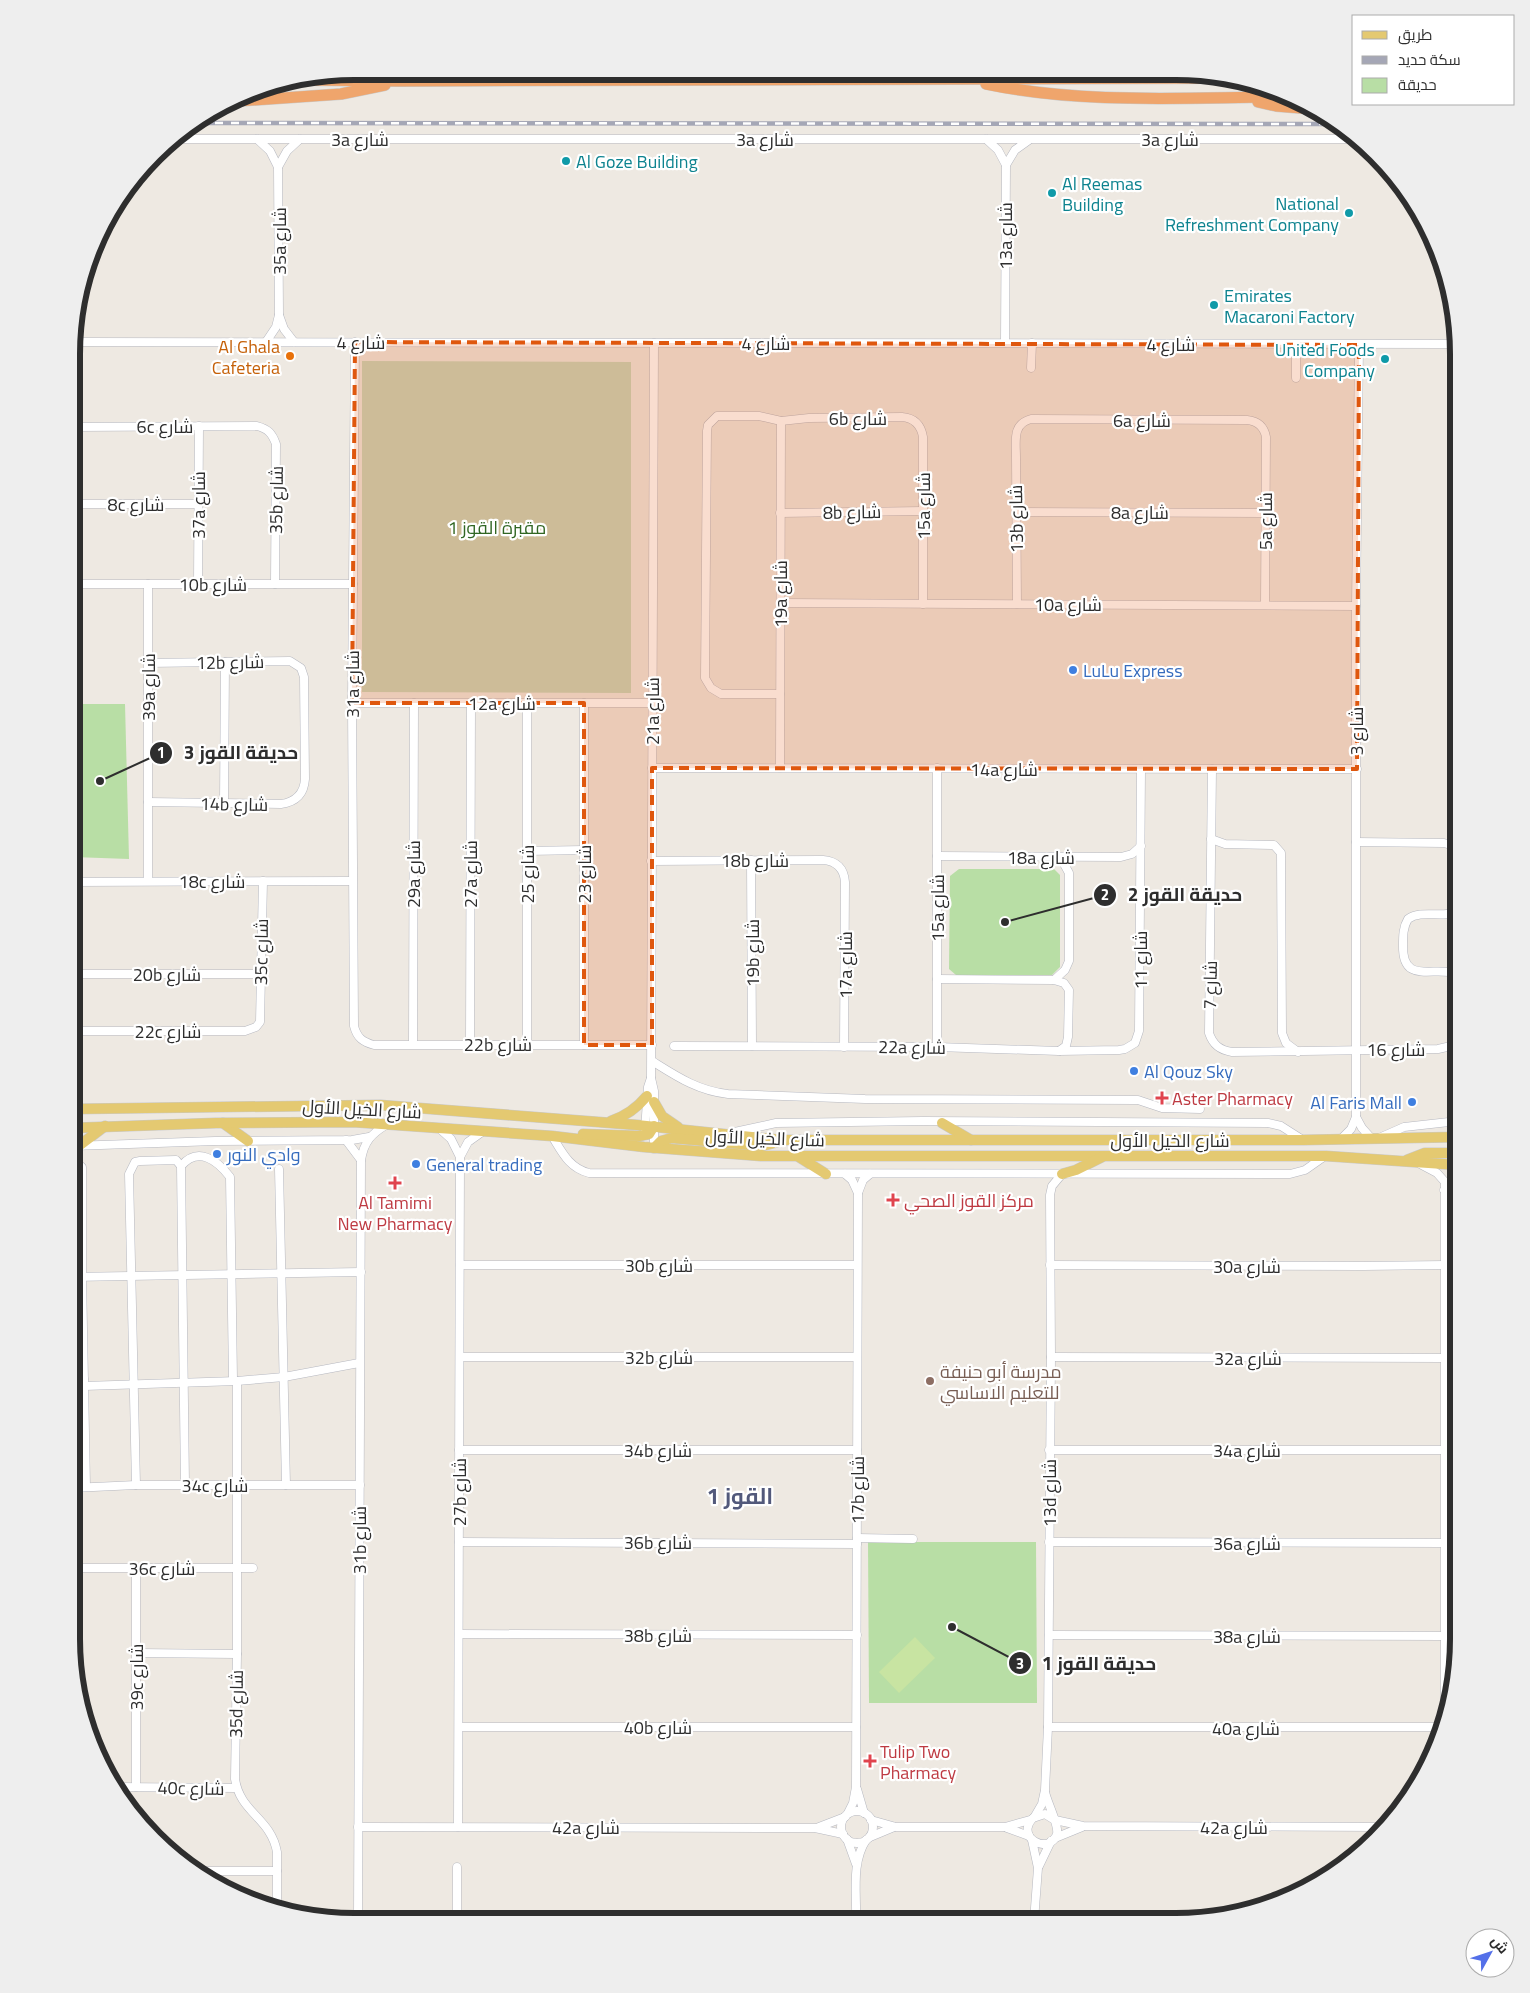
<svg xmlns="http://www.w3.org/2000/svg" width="1530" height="1993" viewBox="0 0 1530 1993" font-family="'Titillium Web',Cairo,sans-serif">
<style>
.green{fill:#b8dea5}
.cemetery{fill:#c8d6bb}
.pitch{fill:#c8e4a2}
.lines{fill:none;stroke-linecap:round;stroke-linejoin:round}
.minor-casing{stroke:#b6b8c0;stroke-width:9}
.major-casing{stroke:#c9c9c9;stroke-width:11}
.highway-casing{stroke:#c9c9c9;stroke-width:12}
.minor{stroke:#fff;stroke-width:8}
.major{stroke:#e4c971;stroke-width:10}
.highway{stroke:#efa56c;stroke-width:11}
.rail-casing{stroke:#a5a7b6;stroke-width:4.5}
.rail{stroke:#fff;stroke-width:2.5;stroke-dasharray:8;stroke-linecap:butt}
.marked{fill:#df570e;fill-opacity:0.2;stroke:#df570e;stroke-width:4;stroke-dasharray:10 6;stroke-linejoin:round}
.culture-dot{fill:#0f9aa8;stroke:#fff;stroke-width:2}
.food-dot{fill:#e8710a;stroke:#fff;stroke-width:2}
.shop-dot{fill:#3f7fe0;stroke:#fff;stroke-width:2}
.health-dot{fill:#e0444e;stroke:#fff;stroke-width:2}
.education-dot{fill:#8d6e63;stroke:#fff;stroke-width:2}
.labels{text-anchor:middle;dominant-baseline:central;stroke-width:4.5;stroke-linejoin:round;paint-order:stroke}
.street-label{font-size:18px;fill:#2e2e2e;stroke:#fff}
.culture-label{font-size:18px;fill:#0d838f;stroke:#fff;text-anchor:start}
.food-label{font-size:18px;fill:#c56008;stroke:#fff;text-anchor:end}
.park-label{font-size:18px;fill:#316623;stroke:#fff}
.shop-label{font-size:18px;fill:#366cbe;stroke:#fff;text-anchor:start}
.health-label{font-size:18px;fill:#be3a42;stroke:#fff;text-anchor:start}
.education-label{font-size:18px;fill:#785e54;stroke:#fff;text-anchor:start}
.district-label{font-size:22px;font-weight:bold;fill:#52597b;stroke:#fff}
.rim{fill:none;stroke:#2e2e2e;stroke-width:6}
.leader{fill:none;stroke:#2e2e2e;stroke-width:2}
.callout-dot{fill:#2e2e2e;stroke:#fff;stroke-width:2}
.mark-label{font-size:15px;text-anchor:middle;font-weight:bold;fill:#fff}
.callout-label{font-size:19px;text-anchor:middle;font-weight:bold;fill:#2e2e2e;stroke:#fff;stroke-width:4.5;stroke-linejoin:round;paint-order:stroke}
</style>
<rect width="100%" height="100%" fill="#eee9e2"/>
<g class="green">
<path d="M 73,704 L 125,704 L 129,859 L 73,857 Z"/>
<path d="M 959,869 L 1054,869 L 1060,875 L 1060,967 L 1052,975 L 956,975 L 949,969 L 950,876 Z"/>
<path d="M 868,1542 L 1036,1542 L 1037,1703 L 869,1703 Z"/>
</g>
<path class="cemetery" d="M 362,361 L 631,362 L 631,693 L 362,692 Z"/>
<path class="pitch" d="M 915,1637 L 935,1658 L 899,1693 L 879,1672 Z"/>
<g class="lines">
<g class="minor-casing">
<g id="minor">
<path d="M 172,139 L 1358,139"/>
<path d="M 257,139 L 270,151 L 278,167 L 279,315 L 276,327 L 266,342"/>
<path d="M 986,139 L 998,150 L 1006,165"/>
<path d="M 278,167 L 287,151 L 300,139"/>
<path d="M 279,315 L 284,329 L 294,342"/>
<path d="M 74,342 L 1457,344"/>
<path d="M 355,342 L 352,703 L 354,1026 C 357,1038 363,1042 374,1045 L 652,1045"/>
<path d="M 654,343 L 651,1078 L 654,1091 L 654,1148"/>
<path d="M 1005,343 L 1006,165 L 1015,150 L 1029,140"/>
<path d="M 1296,345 L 1296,378"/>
<path d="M 1031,368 L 1032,343"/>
<path d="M 74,427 L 257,426 C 268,429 272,433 276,444 L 275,584"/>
<path d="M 73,504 L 198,504"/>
<path d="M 1016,512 L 1265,513"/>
<path d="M 780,513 L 923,511"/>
<path d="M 73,584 L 353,584"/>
<path d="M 198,584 L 199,426"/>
<path d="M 781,603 L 1356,606"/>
<path d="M 1017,604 L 1016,457 C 1016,441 1012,424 1031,419 L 1247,420 C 1257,421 1264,426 1266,437 L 1265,605"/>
<path d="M 780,694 L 721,694 L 711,688 L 705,678 L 707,431 L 708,425 L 717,416 L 759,416 L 781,421 L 809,418 L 902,417 C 914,418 921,425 923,437 L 923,604"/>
<path d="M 352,703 L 652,703"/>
<path d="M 527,703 L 527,1045"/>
<path d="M 584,703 L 584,1045"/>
<path d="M 652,768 L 1357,769"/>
<path d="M 780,768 L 781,421"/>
<path d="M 1212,769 L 1209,1033 C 1213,1045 1220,1050 1232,1052 L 1438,1049 L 1451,1046 L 1458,1034"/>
<path d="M 148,802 L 281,804 C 296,802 304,794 305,779 L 304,677 L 301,668 L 290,661 L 148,663"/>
<path d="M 224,804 L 225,662"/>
<path d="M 1211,839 L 1225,844 L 1274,845 L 1281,853 L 1282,1033 L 1286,1043 L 1298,1052"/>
<path d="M 1356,842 L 1444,843 L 1454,846 L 1459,853"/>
<path d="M 527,851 L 584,850"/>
<path d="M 937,856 L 1121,857 L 1132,854 L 1141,846"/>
<path d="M 751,860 L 752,1046"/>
<path d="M 651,861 L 823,860 C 837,861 844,869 845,882 L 844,1047"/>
<path d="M 148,881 L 148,584"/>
<path d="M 73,882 L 352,881"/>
<path d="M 72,974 L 261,974"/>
<path d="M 1458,974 C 1434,965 1402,986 1403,945 C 1403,936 1403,927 1408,919 C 1422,909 1443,919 1458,911"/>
<path d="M 937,979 L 1054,980 L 1064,983 L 1069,990 L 1068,1037 L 1066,1046 L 1059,1051"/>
<path d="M 1054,980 L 1065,970 L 1069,961 L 1069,873 L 1064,864 L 1057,857"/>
<path d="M 72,1031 L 245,1031 L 256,1027 L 260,1022 L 263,881"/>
<path d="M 413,1044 L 414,703"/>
<path d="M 470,1044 L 471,703"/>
<path d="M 674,1046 L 937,1047 L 1059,1051 L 1119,1050 L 1125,1049 L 1135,1043 L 1139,1031 L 1141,769"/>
<path d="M 937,1047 L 937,768"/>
<path d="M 652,1061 C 676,1076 698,1091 728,1094 L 865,1099 L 1138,1100 L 1162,1108 L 1200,1109"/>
<path d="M 1356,1117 L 1362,1128 L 1371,1138"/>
<path d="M 441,1130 L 451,1139 L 460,1157 L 458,1827"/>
<path d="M 645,1130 L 648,1087 L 651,1078"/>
<path d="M 730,1133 L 776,1123 L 923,1121 L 1268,1123 L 1281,1126 L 1303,1140"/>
<path d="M 552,1136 C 562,1152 569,1168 589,1173 L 1290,1174 L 1305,1170 L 1325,1156"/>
<path d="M 1379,1138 L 1404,1127 L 1458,1121"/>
<path d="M 1341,1139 L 1351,1129 L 1356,1117 L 1356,606 L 1359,345"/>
<path d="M 346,1140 L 361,1160"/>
<path d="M 72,1146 L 215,1141 L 352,1140 L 369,1137"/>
<path d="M 460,1157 L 468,1142 L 482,1132"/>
<path d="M 72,1159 L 82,1167 L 82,1277 L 86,1487"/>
<path d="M 1420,1164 L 1437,1173 L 1445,1182 L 1445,1726"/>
<path d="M 181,1166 C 198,1146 217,1160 230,1177 L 233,1380"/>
<path d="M 279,1169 L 286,1485"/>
<path d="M 845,1174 L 852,1180 L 858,1193 L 856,1787 L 853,1803 L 848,1813"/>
<path d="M 1444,1190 L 1458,1173"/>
<path d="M 858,1193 L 863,1180 L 870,1174"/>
<path d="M 460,1265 L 857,1265"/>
<path d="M 1050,1265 L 1363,1266 L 1445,1265"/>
<path d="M 72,1277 L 361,1272"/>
<path d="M 460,1357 L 857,1357"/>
<path d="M 1051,1357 L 1445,1358"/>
<path d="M 72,1379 L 84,1379"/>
<path d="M 237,1381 L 237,1654 L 235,1779 C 240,1813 271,1818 277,1852 L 277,1910"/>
<path d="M 84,1386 L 237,1381 L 284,1377 L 359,1363"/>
<path d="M 459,1450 L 857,1450"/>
<path d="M 1049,1450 L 1444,1450"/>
<path d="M 136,1485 L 129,1174 L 135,1162 L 140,1161 L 176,1160 L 181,1166 L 185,1485"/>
<path d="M 72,1488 L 136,1485 L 360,1485"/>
<path d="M 857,1538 L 913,1539"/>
<path d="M 459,1542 L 857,1544"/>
<path d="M 1049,1542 L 1444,1543"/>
<path d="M 71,1568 L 253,1568"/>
<path d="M 459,1634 L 857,1635"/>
<path d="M 1049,1635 L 1445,1636"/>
<path d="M 136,1653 L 237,1654"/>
<path d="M 459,1727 L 856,1727"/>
<path d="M 1048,1727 L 1444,1727"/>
<path d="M 116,1787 L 236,1788"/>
<path d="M 136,1787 L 136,1568"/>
<path d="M 857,1789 L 864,1813"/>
<path d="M 1045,1792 C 1047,1802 1059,1825 1057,1834 C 1050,1856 1014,1838 1033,1818 L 1045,1814 L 1053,1819"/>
<circle cx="857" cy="1827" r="16"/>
<path d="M 1035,1816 L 1042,1804 L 1045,1790 L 1048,1727 L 1051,1357 L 1050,1195 L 1052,1186 L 1062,1174"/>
<path d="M 871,1820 L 896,1827 L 1005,1827 L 1030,1820"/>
<path d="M 1055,1820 L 1083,1826 L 1384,1827"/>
<path d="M 358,1827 L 815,1828 L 843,1834"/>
<path d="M 819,1827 L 845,1817"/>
<path d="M 1007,1828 L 1029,1836"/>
<path d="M 870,1837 L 894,1827"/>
<path d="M 1055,1838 L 1082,1827"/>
<path d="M 847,1839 L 856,1864"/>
<path d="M 1032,1840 L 1038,1868 L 1034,1921"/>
<path d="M 1039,1866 L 1051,1841"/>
<path d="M 194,1871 L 277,1871"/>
<path d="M 358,1919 L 361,1160 C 364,1142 371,1134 386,1125"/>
<path d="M 457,1920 L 457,1867"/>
<path d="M 856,1921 C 857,1894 851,1863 866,1840"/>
</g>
</g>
<g class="major-casing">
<g id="major">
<path d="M 654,1102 L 662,1116 L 678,1127"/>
<path d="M 72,1109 L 380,1105 L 637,1125 L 781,1140 L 1303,1140 L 1458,1137"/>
<path d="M 611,1121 C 626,1116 637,1108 647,1096"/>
<path d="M 223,1123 L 248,1141"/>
<path d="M 942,1123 L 971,1140"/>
<path d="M 72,1128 L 216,1123 L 353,1122 L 552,1136 L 644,1147 L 761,1156 L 1326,1156 L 1458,1165"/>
<path d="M 583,1134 L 639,1136 L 649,1134 L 654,1126"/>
<path d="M 80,1145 L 105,1126"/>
<path d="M 654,1148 L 661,1141 L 672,1138 L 762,1146 L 778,1142"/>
<path d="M 799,1157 L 826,1174"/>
<path d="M 1407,1160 L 1425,1153 L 1458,1153"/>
<path d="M 1062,1174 L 1076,1170 L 1102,1157"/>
</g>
</g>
<g class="highway-casing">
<g id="highway">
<path d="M 303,80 L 398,81 L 1228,78"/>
<path d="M 986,84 C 1086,105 1190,97 1292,97"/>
<path d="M 238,101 L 341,94 L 385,85"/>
<path d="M 1258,102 L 1276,106 L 1313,109"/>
</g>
</g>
<use href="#minor" class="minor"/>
<use href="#major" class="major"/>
<use href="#highway" class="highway"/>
<g class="rail-casing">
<path id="rail" d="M 199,123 L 1338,124"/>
</g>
<use href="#rail" class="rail"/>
</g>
<path class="marked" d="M 355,342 L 1359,345 L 1357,769 L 652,768 L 652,1045 L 584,1045 L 584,703 L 352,703 Z"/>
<g class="culture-dot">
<circle cx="566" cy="161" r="5"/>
<circle cx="1052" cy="193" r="5"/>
<circle cx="1349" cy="213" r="5"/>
<circle cx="1214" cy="305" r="5"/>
<circle cx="1385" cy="359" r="5"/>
</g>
<circle class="food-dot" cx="290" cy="356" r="5"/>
<g class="shop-dot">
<circle cx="1073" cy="670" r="5"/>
<circle cx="1134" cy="1071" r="5"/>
<circle cx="1412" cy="1102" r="5"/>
<circle cx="217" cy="1154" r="5"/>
<circle cx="416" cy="1164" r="5"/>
</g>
<g class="health-dot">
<path d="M1159.5 1090.5h5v5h5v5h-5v5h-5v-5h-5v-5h5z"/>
<path d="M392.5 1175.5h5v5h5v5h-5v5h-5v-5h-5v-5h5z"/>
<path d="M890.5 1192.5h5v5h5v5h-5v5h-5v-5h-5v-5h5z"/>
<path d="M867.5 1753.5h5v5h5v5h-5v5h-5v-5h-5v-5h5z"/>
</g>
<circle class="education-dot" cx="930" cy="1381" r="5"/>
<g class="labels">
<g class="street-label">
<text x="360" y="139">3a شارع</text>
<text x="765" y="139">3a شارع</text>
<text x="1170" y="139">3a شارع</text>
<text transform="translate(1005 236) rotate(-90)">13a شارع</text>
<text transform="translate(279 241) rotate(-90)">35a شارع</text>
<text x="361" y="342">شارع 4</text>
<text x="766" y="343">شارع 4</text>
<text x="1171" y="344">شارع 4</text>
<text x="858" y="418">6b شارع</text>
<text x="1142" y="420">6a شارع</text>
<text x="165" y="426">6c شارع</text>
<text transform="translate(276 500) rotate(-89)">35b شارع</text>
<text x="136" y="504">8c شارع</text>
<text transform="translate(198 505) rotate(-90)">37a شارع</text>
<text transform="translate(923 506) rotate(-90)">15a شارع</text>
<text transform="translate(852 512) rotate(-1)">8b شارع</text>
<text x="1140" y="512">8a شارع</text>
<text transform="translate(1016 519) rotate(-91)">13b شارع</text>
<text transform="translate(1265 521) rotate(-90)">5a شارع</text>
<text x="213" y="584">10b شارع</text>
<text transform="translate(780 594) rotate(-90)">19a شارع</text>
<text x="1068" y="604">10a شارع</text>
<text transform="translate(230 662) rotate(-1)">12b شارع</text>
<text transform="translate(352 684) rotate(-90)">31a شارع</text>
<text transform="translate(148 687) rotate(-90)">39a شارع</text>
<text x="502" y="703">12a شارع</text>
<text transform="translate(652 711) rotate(-90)">21a شارع</text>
<text transform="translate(1356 731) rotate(-90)">شارع 3</text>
<text x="1004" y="769">14a شارع</text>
<text transform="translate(234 804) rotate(1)">14b شارع</text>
<text x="1041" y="857">18a شارع</text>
<text x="755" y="860">18b شارع</text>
<text transform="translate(413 874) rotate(-90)">29a شارع</text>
<text transform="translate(470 874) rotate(-90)">27a شارع</text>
<text transform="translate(527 874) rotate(-90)">شارع 25</text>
<text transform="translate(584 874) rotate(-90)">شارع 23</text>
<text x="212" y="881">18c شارع</text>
<text transform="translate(937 908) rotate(-90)">15a شارع</text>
<text transform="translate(261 952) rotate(-89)">35c شارع</text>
<text transform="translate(752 953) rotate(-90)">19b شارع</text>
<text transform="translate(1140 960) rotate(-90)">شارع 11</text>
<text transform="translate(845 965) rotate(-90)">17a شارع</text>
<text x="167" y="974">20b شارع</text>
<text transform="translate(1210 985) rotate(-89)">شارع 7</text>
<text x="168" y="1031">22c شارع</text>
<text x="498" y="1044">22b شارع</text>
<text transform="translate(912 1047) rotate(1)">22a شارع</text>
<text x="1396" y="1049">شارع 16</text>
<text transform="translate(362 1109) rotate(3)">شارع الخيل الأول</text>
<text transform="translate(765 1138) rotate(2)">شارع الخيل الأول</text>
<text x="1170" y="1140">شارع الخيل الأول</text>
<text x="659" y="1265">30b شارع</text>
<text x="1247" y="1266">30a شارع</text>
<text x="659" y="1357">32b شارع</text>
<text x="1248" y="1358">32a شارع</text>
<text x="658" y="1450">34b شارع</text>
<text x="1247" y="1450">34a شارع</text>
<text x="215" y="1485">34c شارع</text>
<text transform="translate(857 1490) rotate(-90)">17b شارع</text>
<text transform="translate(459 1492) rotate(-90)">27b شارع</text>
<text transform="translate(1049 1493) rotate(-90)">13d شارع</text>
<text transform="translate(359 1540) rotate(-90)">31b شارع</text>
<text x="658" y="1542">36b شارع</text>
<text x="1247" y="1543">36a شارع</text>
<text x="162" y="1568">36c شارع</text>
<text x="658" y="1635">38b شارع</text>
<text x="1247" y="1636">38a شارع</text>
<text transform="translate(136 1677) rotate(-90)">39c شارع</text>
<text transform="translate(236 1704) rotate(-89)">35d شارع</text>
<text x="658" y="1727">40b شارع</text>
<text x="1246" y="1728">40a شارع</text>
<text transform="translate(191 1788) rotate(1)">40c شارع</text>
<text x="586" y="1827">42a شارع</text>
<text x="1234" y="1827">42a شارع</text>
</g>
<g class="culture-label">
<text x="576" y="161">Al Goze Building</text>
<text x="1062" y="183">Al Reemas<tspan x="1062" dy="21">Building</tspan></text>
<text x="1339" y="203" text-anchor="end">National<tspan x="1339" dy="21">Refreshment Company</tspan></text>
<text x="1224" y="295">Emirates<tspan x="1224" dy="21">Macaroni Factory</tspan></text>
<text x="1375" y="349" text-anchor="end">United Foods<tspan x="1375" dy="21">Company</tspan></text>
</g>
<g class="food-label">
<text x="280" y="346">Al Ghala<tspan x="280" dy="21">Cafeteria</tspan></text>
</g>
<g class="park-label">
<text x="497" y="527">مقبرة القوز 1</text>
</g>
<g class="shop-label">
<text x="1083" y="670">LuLu Express</text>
<text x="1144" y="1071">Al Qouz Sky</text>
<text x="1402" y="1102" text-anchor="end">Al Faris Mall</text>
<text x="227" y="1154">وادي النور</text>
<text x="426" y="1164">General trading</text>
</g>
<g class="health-label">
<text x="1172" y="1098">Aster Pharmacy</text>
<text x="904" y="1200">مركز القوز الصحي</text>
<text x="395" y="1202" text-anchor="middle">Al Tamimi<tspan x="395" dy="21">New Pharmacy</tspan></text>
<text x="880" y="1751">Tulip Two<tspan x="880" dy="21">Pharmacy</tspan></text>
</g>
<g class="education-label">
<text x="940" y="1371">مدرسة أبو حنيفة<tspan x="940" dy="21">للتعليم الاساسي</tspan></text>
</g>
<g class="district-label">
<text x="740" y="1496">القوز 1</text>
</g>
</g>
<path d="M0 0H1530V1993H0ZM354 80H1176A274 274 0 0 1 1450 354V1639A274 274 0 0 1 1176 1913H354A274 274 0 0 1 80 1639V354A274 274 0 0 1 354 80Z" fill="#eee" fill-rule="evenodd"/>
<path class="rim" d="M354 80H1176A274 274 0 0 1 1450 354V1639A274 274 0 0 1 1176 1913H354A274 274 0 0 1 80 1639V354A274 274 0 0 1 354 80Z"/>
<path class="leader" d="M100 781L161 753M1005 922L1105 895M952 1627L1020 1663"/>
<g class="callout-dot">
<circle cx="100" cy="781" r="5"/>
<circle cx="1005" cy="922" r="5"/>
<circle cx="952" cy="1627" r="5"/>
<circle cx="161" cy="753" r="12"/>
<circle cx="1105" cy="895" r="12"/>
<circle cx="1020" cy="1663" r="12"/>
</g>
<g class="mark-label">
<text x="161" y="758">1</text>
<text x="1105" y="900">2</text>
<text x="1020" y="1669">3</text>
</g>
<g class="callout-label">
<text x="241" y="759">حديقة القوز 3</text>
<text x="1185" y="901">حديقة القوز 2</text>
<text x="1099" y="1670">حديقة القوز 1</text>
</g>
<rect x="1352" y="15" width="162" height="90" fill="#ffffff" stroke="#ababab"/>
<rect x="1362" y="31" width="25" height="8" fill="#e4c971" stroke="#ababab"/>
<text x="1398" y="40" font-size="15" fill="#2e2e2e">طريق</text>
<rect x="1362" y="56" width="25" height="8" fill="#a5a7b6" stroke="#ababab"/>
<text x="1398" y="65" font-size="15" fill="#2e2e2e">سكة حديد</text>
<rect x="1362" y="78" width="25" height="15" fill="#b8dea5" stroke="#ababab"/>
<text x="1398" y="90" font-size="15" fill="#2e2e2e">حديقة</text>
<g transform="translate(1490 1953) rotate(50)"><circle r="24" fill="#ffffff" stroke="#ababab"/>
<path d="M0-4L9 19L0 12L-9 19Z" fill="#5470e9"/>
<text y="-8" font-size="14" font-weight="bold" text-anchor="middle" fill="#2e2e2e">ش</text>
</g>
</svg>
